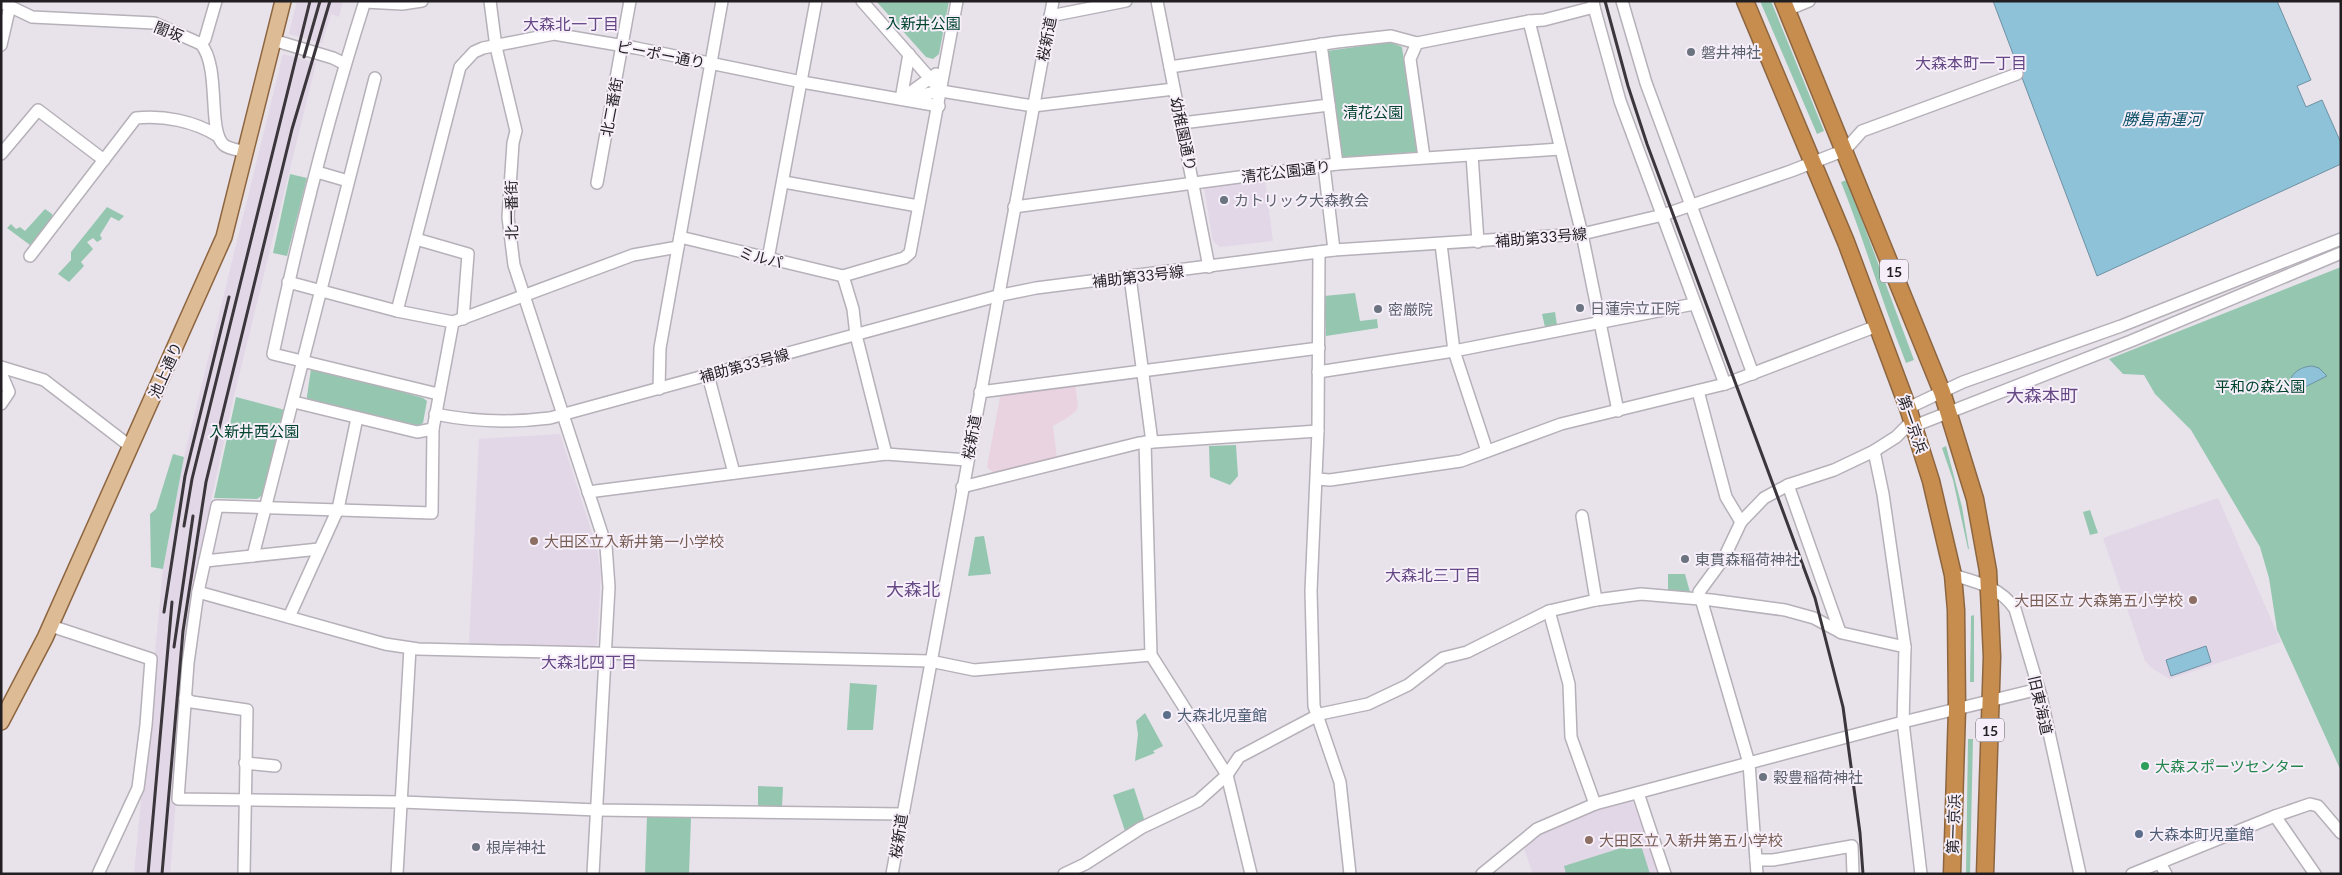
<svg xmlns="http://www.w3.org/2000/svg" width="2342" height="875" viewBox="0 0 2342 875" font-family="Lato,'Noto Sans JP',sans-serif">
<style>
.commercial{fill:#ead3e0}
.built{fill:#e2d7e7}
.green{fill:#95c7b0}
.water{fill:#8ec2d9;stroke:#6e91a2}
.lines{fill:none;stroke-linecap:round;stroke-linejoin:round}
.minor-casing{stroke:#b6b0b9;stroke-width:14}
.major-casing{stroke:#8d6640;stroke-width:18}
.highway-casing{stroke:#8d6640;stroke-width:19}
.minor{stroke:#fff;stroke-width:11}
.major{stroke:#ddbb95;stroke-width:15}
.highway{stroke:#c68d4f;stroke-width:16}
.rail{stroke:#3a363b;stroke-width:3}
.worship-dot{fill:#6b7280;stroke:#f6eff9;stroke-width:2}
.education-dot{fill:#8d6e63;stroke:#f6eff9;stroke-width:2}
.service-dot{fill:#5c6f8a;stroke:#f6eff9;stroke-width:2}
.leisure-dot{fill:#2e9e5b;stroke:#f6eff9;stroke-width:2}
.labels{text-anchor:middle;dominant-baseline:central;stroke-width:4;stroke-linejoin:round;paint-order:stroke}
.shield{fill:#f6eff9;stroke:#625d63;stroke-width:1}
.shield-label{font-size:14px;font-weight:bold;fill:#221f23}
.park-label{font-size:15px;fill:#00442e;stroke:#f6eff9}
.street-label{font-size:15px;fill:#221f23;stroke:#f6eff9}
.worship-label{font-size:15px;fill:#5b616d;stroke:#f6eff9;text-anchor:start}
.education-label{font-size:15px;fill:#785e54;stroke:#f6eff9;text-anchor:start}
.service-label{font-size:15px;fill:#4e5e75;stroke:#f6eff9;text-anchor:start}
.leisure-label{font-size:15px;fill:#27864d;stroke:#f6eff9;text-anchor:start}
.neighbourhood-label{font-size:16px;fill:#644784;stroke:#f6eff9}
.water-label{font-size:16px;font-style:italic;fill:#094f67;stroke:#f6eff9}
.quarter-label{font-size:18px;fill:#644784;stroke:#f6eff9}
</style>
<rect width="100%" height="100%" fill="#e8e2eb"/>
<path class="commercial" d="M 1075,384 L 1078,406 L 1076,411 L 1067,418 L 1053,426 L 1057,459 L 994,473 L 987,467 L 1000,397 L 1006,393 Z"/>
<g class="built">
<path d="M 297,1 L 343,1 L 339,17 L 331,14 L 322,43 L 289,34 Z"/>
<path d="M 283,54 L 316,63 L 234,396 L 200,551 L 190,627 L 170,874 L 134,874 L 163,569 L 184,457 Z"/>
<path d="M 1265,180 L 1273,241 L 1220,247 L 1213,241 L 1204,188 Z"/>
<path d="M 560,434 L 597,548 L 601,574 L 597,644 L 593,648 L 469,644 L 479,439 Z"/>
<path d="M 2218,498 L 2281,642 L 2170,679 L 2153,669 L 2145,661 L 2103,538 Z"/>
<path d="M 1631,801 L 1633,802 L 1659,874 L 1533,874 L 1523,846 L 1538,834 L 1598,810 Z"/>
</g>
<g class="green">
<path d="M 876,1 L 949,1 L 939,54 L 933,59 L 926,57 Z"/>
<path d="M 1760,1 L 1771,1 L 1824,131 L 1817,134 Z"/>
<path d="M 1390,42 L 1402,47 L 1417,152 L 1341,158 L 1327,51 Z"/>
<path d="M 290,174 L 307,178 L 287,256 L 273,253 Z"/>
<path d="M 1847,180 L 1914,360 L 1906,363 C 1882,303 1865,242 1841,182 Z"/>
<path d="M 107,207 L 124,216 L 119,221 L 111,217 L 100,235 L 102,239 L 97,242 L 93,238 L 87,242 L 93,249 L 81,262 L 84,266 L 69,282 L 58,274 L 71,260 L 71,252 Z"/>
<path d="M 45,209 L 52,214 L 53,219 L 30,245 L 7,228 L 11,224 L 16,229 L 20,227 L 25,231 Z"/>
<path d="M 2341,267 L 2341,771 L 2277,630 L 2269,578 L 2260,547 L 2191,430 L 2155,394 L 2144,375 L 2123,374 L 2109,359 Z"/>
<path d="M 1355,293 L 1360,321 L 1377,319 L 1378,328 L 1326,336 L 1324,296 Z"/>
<path d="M 1555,312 L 1557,325 L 1545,327 L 1542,314 Z"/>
<path d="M 316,367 L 423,398 L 427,401 L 423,423 L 416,427 L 306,403 L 311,369 Z"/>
<path d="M 236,397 L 285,410 L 264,494 L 257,499 L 214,498 Z"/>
<path d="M 1236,445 L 1238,476 L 1230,485 L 1210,477 L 1209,446 Z"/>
<path d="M 1946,446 L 1962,507 L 1969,549 L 1968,549 L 1953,480 L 1942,448 Z"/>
<path d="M 173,454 L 184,457 L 163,569 L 151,567 L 150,514 L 156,509 Z"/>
<path d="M 2090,510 L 2098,533 L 2090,535 L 2083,512 Z"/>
<path d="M 984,536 L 991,574 L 968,576 L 975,537 Z"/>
<path d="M 1668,574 L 1685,574 L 1690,592 L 1668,590 Z"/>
<path d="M 1974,615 L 1974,682 L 1970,682 L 1971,616 Z"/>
<path d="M 850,683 L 877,685 L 873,730 L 847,730 Z"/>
<path d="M 1145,713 L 1163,746 L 1153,751 L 1155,753 L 1135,761 L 1138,734 L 1136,721 Z"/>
<path d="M 1968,739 L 1973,739 L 1970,874 L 1966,874 Z"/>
<path d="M 758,786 L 783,787 L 782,807 L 758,806 Z"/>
<path d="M 1134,788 L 1145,822 L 1126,834 L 1113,795 Z"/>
<path d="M 647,816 L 691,818 L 689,874 L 645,874 Z"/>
<path d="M 1640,842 L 1650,874 L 1566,874 L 1564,866 Z"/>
</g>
<g class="water">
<path d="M 1993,1 L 2277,1 L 2311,80 L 2297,86 L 2306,107 L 2322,100 L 2341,143 L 2341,164 L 2097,276 Z"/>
<path d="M 2312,366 L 2319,368 L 2327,376 L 2289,395 C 2286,378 2296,367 2312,366 Z"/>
<path d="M 2206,646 L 2211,662 L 2171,676 L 2166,660 Z"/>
</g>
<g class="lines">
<g class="minor-casing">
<g id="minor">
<path d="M 365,1 C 328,117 298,236 273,354 L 438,394"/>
<path d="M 490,1 L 496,47 L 516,131 L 513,143 L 508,217 L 514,265 L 606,546 L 609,587 L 593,874"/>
<path d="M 862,1 L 941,91"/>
<path d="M 1157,1 L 1209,267"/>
<path d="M 1622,1 L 1646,83 L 1753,374"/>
<path d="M 1,2 L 32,17 L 154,23 L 201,44 C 221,68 207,131 224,145 C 229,149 239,150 246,152"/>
<path d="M 365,2 L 402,4 L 422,1"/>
<path d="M 1594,7 L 1620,101 L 1725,384"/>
<path d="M 1787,10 L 1809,1"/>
<path d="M 1050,16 L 1126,1"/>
<path d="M 1529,21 L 1582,234 L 1618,411"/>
<path d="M 273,40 L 333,58 L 345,64"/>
<path d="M 1417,43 L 1410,59 L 1424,157"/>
<path d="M 201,44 L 205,39 L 216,1"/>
<path d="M 1321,44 L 1337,164"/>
<path d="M 1,45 L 10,6"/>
<path d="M 1170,67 L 1337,42 L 1391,36 L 1417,43 L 1529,21 L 1544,20 L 1594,7 L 1593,1"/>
<path d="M 904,97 L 936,74"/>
<path d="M 907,98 L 941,91 L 1033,106 L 1174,89"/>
<path d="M 901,99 L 909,54"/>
<path d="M 1182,123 L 1329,105"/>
<path d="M 1,154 L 38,110 L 104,160"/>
<path d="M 1472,155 L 1478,242"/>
<path d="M 1324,166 L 1334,250"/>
<path d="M 317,172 L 348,181"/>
<path d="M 784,182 L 918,206"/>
<path d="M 597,183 L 630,1"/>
<path d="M 1014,207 L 1337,164 L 1560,149"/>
<path d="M 680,237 L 843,276 L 904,258 L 910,253 L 957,1"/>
<path d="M 416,239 L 468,254 L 463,319"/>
<path d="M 1441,244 L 1454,351 L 1487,451"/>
<path d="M 1319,252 L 1318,431 L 1311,591 L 1314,706 L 1340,782 L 1350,874"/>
<path d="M 30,256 L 136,118 C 163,115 194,121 218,136"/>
<path d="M 768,259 L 816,1"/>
<path d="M 843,276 L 853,309 L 856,335 L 886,454"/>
<path d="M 1130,277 L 1152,442"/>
<path d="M 288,282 L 397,311 L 453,322 L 633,255 L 678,247"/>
<path d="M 397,311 L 460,67 L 474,52 L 483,48 L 554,34 L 636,48 L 802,82 L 939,106"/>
<path d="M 453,322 L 433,429 L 432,513 L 217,506 L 198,592 L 188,663 L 178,799 L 402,802 L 597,810 L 902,814"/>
<path d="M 1,367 L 44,380 L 131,447"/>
<path d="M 1318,372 L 1454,351 L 1694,304"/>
<path d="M 1,373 L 9,392 L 1,404"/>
<path d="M 708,375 L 734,473"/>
<path d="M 659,389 L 660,348 L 722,1"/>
<path d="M 1698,391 L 1726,497 L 1741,522"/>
<path d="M 980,392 L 1319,348"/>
<path d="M 294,402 L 417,432 L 433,429"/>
<path d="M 1908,408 L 1963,382 L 2121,326 L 2341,239"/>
<path d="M 435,414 C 474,422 510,423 550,418 L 997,296 L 1036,288 L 1334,250 L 1582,234 L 1663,215 L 1791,171 L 1845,150 L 1862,131 L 2017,74"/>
<path d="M 1914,426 L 2131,341 L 2341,253"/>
<path d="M 1145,442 L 1151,655 L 1227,775 L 1251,874"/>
<path d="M 1874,451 L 1883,494 L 1905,647"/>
<path d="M 1317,479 L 1330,480 L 1461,461 L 1561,424 L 1725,384 L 1877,326"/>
<path d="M 1788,485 L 1840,632"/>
<path d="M 962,487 L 1139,443 L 1318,431"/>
<path d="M 588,492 L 886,454 L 967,460"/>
<path d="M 1582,516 L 1596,600"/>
<path d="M 253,556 L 375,78"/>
<path d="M 205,561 L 319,549"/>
<path d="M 1953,575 C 1977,582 2000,587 2015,609 L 2041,696 L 2080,874"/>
<path d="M 198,592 L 385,644 L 418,649 L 930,661 L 974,670 L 1151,655"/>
<path d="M 1549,611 L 1569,684 L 1571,737 L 1595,804"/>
<path d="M 289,617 L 338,509 L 357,418"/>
<path d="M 51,626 L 151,659 L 146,725 L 138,788 L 98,874"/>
<path d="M 185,698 L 192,702 L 247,710 L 244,874"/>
<path d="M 245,763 L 275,766"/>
<path d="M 1638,793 L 1665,874"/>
<path d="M 2275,816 L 2310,804 L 2318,806 L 2341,833"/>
<path d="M 1756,860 L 1773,860 L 1852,846 L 1853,874"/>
<path d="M 2160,863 L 2166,874"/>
<path d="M 397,874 L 410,648"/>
<path d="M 892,874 L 1053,1"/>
<path d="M 1064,874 L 1085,864 L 1141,828 L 1198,801 L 1227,775 L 1239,757 L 1320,714 L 1368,704 L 1408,685 L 1443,658 L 1467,652 L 1549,611 L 1596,600 L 1641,594 L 1711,600 L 1785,610 L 1814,618 L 1842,633 L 1905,647 L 1903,722 L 1921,874"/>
<path d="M 1482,874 L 1537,829 L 1595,804 L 1903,722 L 2039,689"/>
<path d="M 1757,874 L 1749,763 L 1699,592 L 1724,558 L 1741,522 L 1764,498 L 1788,485 L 1834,470 L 1874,451 L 1896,437 L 1912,421"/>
<path d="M 2132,874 L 2275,816 L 2315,874"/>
</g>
</g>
<g class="major-casing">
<path id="major" d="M 1,722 L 45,638 L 224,237 L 283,1"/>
</g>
<g class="highway-casing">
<g id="highway">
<path d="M 1745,1 L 1846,242 L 1908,408 L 1931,481 L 1953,575 L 1956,610 L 1957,709 L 1952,874"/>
<path d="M 1783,1 L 1942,392 L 1975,499 L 1988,571 L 1992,657 L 1985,874"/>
</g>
</g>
<use href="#minor" class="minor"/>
<use href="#major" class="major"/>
<use href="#highway" class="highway"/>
<g class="rail">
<path d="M 1605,1 L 1628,86 L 1647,144 L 1815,598 L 1843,707 L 1860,833 L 1863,874"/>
<path d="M 304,57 L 320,1"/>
<path d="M 184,526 L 192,479 L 310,1"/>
<path d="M 164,612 L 185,476 L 229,297"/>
<path d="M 174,647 L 193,516"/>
<path d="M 148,874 L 172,602"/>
<path d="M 162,874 L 183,631 L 206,482 L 292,129 L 330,1"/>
</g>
</g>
<g class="worship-dot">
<circle cx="1691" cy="52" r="5"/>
<circle cx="1224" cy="200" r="5"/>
<circle cx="1580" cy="308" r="5"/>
<circle cx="1378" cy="309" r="5"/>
<circle cx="1685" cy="559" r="5"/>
<circle cx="1763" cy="777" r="5"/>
<circle cx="476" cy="847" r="5"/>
</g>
<g class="education-dot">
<circle cx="534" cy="541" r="5"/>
<circle cx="2193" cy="600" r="5"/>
<circle cx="1589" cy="840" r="5"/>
</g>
<g class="service-dot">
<circle cx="1167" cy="715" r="5"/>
<circle cx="2139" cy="834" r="5"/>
</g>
<circle class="leisure-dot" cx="2145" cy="766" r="5"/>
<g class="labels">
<g class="shield">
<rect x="1880" y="259.5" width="28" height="23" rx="4"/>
<rect x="1976" y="718.5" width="28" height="23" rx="4"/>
</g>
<g class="shield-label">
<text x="1894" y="271">15</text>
<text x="1990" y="730">15</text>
</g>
<g class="park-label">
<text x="923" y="23">入新井公園</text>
<text x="1373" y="112">清花公園</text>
<text x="2260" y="386">平和の森公園</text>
<text x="254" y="431">入新井西公園</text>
</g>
<g class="street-label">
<text transform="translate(169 31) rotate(22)">闇坂</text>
<text transform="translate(1046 39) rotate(-79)">桜新道</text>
<text transform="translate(661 54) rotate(11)">ピーポー通り</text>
<text transform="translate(611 107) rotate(-79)">北二番街</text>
<text transform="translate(1184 134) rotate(78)">幼稚園通り</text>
<text transform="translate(1286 171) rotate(-7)">清花公園通り</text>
<text transform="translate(511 210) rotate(-91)">北一番街</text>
<text transform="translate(1541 237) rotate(-5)">補助第33号線</text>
<text transform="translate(761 257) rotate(14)">ミルパ</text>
<text transform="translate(1138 276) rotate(-7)">補助第33号線</text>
<text transform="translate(744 365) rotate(-15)">補助第33号線</text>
<text transform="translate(165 370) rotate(-66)">池上通り</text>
<text transform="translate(1913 424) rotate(71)">第一京浜</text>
<text transform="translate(971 437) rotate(-80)">桜新道</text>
<text transform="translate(2041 705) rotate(77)">旧東海道</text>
<text transform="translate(1953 824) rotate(-88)">第一京浜</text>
<text transform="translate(898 836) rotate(-81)">桜新道</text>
</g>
<g class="worship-label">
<text x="1701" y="52">磐井神社</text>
<text x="1234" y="200">カトリック大森教会</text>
<text x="1590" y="308">日蓮宗立正院</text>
<text x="1388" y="309">密厳院</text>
<text x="1695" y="559">東貫森稲荷神社</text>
<text x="1773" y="777">穀豊稲荷神社</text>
<text x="486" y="847">根岸神社</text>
</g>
<g class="education-label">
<text x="544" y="541">大田区立入新井第一小学校</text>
<text x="2183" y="600" text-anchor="end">大田区立 大森第五小学校</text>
<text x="1599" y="840">大田区立 入新井第五小学校</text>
</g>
<g class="service-label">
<text x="1177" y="715">大森北児童館</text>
<text x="2149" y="834">大森本町児童館</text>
</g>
<g class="leisure-label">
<text x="2155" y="766">大森スポーツセンター</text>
</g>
<g class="neighbourhood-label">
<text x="571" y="23">大森北一丁目</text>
<text x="1971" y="62">大森本町一丁目</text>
<text x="1433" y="574">大森北三丁目</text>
<text x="589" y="661">大森北四丁目</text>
</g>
<g class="water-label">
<text x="2162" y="118">勝島南運河</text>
</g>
<g class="quarter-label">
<text x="2042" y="395">大森本町</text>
<text x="913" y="589">大森北</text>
</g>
</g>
<rect width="2342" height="875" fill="none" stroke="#221f23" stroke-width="5"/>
</svg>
